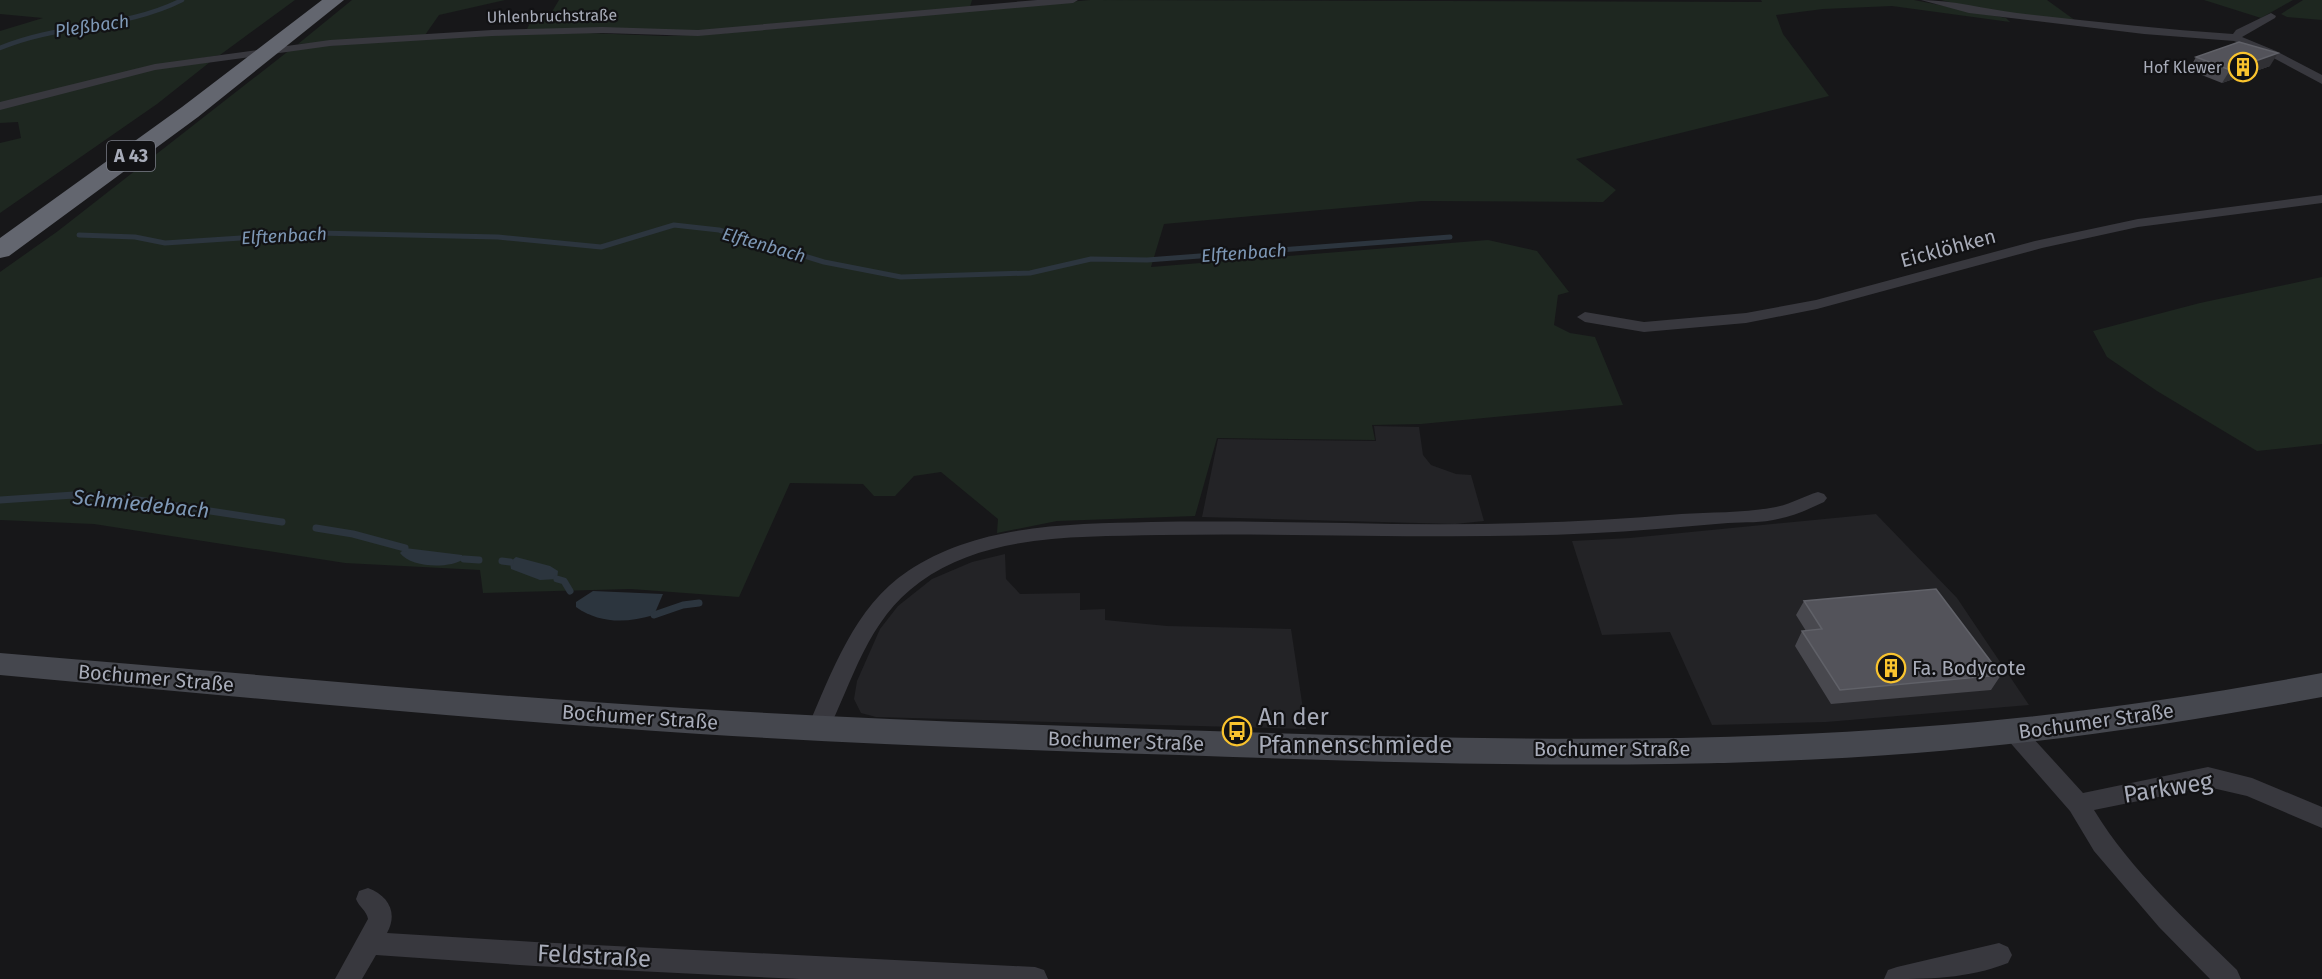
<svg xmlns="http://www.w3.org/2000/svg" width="2322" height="979" viewBox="0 0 2322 979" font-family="'Fira Sans',sans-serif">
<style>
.built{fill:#232326}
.green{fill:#1e2720}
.water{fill:#2c353e}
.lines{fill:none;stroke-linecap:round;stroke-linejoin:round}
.stream-far2{stroke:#2c353e;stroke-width:4.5}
.stream-far1{stroke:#2c353e;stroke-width:5}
.stream{stroke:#2c353e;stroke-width:7}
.minor{fill:#38383e;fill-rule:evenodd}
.secondary{fill:#45474e;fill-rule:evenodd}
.motorway{fill:#63666f;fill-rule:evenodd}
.wall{fill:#48484e}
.shaded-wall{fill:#303034}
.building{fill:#53535a;stroke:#606168;stroke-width:1.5}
.labels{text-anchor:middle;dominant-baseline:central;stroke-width:4.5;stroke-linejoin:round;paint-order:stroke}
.far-street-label{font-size:16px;fill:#a8acb9;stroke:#121214}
.far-poi-label{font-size:16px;fill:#a8acb9;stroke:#121214;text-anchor:end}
.far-water-label{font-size:18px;font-style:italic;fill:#7e98b6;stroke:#121214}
.shield{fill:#121214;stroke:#7b7e88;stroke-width:1.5}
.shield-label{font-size:18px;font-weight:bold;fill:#a8acb9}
.street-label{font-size:20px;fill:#a8acb9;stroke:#121214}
.poi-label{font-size:20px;fill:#a8acb9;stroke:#121214;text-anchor:start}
.water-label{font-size:21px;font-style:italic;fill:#7e98b6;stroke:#121214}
.near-poi-label{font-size:24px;fill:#a8acb9;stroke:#121214;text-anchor:start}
.near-street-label{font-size:24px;fill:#a8acb9;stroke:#121214}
</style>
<rect width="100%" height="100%" fill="#171719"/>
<g class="built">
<path d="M 1374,426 L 1419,427 L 1423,455 L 1431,465 L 1456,474 L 1471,475 L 1484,521 L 1455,524 L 1202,517 L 1218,439 L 1376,441 Z"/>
<path d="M 1876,514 L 1957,598 L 2029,705 L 1826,722 L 1712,725 L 1670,632 L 1602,635 L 1572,541 L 1630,538 Z"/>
<path d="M 1005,554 L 1006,579 L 1020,594 L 1080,593 L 1080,610 L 1105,609 L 1105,620 L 1167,626 L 1291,629 L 1306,729 L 876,717 L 861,713 L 854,699 L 857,681 L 880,629 L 898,606 L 932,579 L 972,562 Z"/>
</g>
<g class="green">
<path d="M 0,0 L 295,0 L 220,55 L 140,69 L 0,105 L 0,31 L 43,18 L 0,14 Z"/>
<path d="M 352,0 L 505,0 L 439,15 L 425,35 L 298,44 Z"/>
<path d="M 559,0 L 972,0 L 970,7 L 717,31 L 526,31 L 533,17 L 550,15 Z"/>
<path d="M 1090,0 L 1762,2 L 1761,0 L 1914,0 L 2006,18 L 2010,22 L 1892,6 L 1823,9 L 1776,15 L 1783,34 L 1829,96 L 1576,159 L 1616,190 L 1603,202 L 1422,201 L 1164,224 L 1151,267 L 1488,240 L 1537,251 L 1569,292 L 1558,295 L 1554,325 L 1570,333 L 1595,337 L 1623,405 L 1421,424 L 1372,425 L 1375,440 L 1217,438 L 1195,516 L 1057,521 L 997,533 L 998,519 L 941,472 L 914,476 L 895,496 L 874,496 L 863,484 L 790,483 L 739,597 L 631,589 L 483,593 L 480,570 L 345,563 L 94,524 L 0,520 L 0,272 L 58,231 L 291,49 L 398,40 L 493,35 L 587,33 L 665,36 L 715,34 Z"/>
<path d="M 1941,0 L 2047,0 L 2076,21 L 1975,9 Z"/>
<path d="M 2204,0 L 2293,0 L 2261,18 Z"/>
<path d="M 2303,0 L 2322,0 L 2322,20 L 2287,17 L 2281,14 Z"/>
<path d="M 210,62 L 157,104 L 0,213 L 0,143 L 21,138 L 18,122 L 0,123 L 0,107 L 140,71 Z"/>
<path d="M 2322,277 L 2322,444 L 2257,451 L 2157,391 L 2107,357 L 2093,331 L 2200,303 Z"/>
</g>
<g class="water">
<path d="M 405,548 L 462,555 L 464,559 C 449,569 411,568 400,553 Z"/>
<path d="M 516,557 L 550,566 L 558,571 L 557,579 L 540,580 L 511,569 L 510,562 Z"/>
<path d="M 593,591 L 663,594 L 654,615 C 627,623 600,624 576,607 L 576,602 Z"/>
</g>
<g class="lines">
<path class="stream-far2" d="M 0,48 C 59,23 125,29 182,0"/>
<path class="stream-far1" d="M 79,235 L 135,237 L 165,243 L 317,233 L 498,237 L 601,247 L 674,225 L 719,230 L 824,262 L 901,277 L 1030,273 L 1091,259 L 1147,260 L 1450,237"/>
<g class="stream">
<path d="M 0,500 L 74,495 L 138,500 L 282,522"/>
<path d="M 316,528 L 353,534 L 405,548"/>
<path d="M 464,559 L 479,560"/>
<path d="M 502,561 L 510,562"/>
<path d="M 557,579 L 564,581 L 570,591"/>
<path d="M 654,615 L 683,605 L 699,603"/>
</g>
<g class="minor">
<path d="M 1037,0 L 1078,0 L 1073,3 L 698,36 L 602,33 L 492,36 L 330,46 L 155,70 L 0,110 L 0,102 L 155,64 L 330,40 L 492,30 L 602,27 L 698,30 Z"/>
<path d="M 1921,0 C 1952,0 1985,9 2017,13 C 2089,21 2161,29 2233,34 L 2236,30 L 2271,13 L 2276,16 L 2275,18 L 2242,37 L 2276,51 L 2322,75 L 2322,84 L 2268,55 L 2234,41 L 2144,34 L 1969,13 Z"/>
<path d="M 2322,195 L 2322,203 L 2138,227 L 2042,248 L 1817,309 L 1746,323 L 1644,332 L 1585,322 L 1577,317 L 1585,312 L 1644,322 L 1746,313 L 1816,300 L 2035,241 L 2138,219 Z"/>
<path d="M 1818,492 L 1824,494 L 1827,498 L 1824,502 C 1809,509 1794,516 1778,519 C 1762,523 1745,522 1728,523 C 1704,525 1681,527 1657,529 C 1491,543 1326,532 1160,535 C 1080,537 987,533 920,582 C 867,620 853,681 826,735 L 818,738 L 810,735 L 807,729 C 832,672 854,607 908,571 C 978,524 1069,524 1151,522 C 1216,521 1281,522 1346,523 C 1458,526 1570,524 1681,514 C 1712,512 1745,513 1776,507 C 1791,504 1804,496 1818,492 Z"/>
<path d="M 2015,724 L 2023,727 L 2083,793 L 2208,767 L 2252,778 L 2322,807 L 2322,828 L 2247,796 L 2208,787 L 2094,810 C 2131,871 2187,921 2237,970 L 2241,979 L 2210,979 L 2159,927 L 2094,851 L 2070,811 L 2007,739 L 2004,733 L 2007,727 Z"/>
<path d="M 368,888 C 389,896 398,913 387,933 L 535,942 L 1035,967 L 1044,970 L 1048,979 L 800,979 L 535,966 L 376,955 L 362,979 L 335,979 L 368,919 C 367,911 359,907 356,899 L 359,891 Z"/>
<path d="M 1999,943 L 2008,947 L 2012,955 L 2008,963 C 1967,979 1928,979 1884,979 L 1888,970 L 1897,967 Z"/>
</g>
<path class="secondary" d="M 0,653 C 233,672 466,695 700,709 C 860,719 1019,724 1179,730 C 1425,738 1671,746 1916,727 C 2053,717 2187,698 2322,673 L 2322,697 C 2187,722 2053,742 1916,753 C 1671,772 1425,764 1179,755 C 1019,750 860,744 700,734 C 466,719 233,696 0,675 Z"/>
<path class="motorway" d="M 322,0 L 344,0 L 198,117 L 9,256 L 0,258 L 0,238 L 182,107 Z"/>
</g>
<g class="wall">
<path d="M 2196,57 L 2270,66 L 2222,83 L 2189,70 Z"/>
<path d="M 1804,601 L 2001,675 L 1991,690 L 1831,704 L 1795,646 L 1802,631 L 1806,631 L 1796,615 Z"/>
</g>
<path class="shaded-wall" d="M 2278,53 L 2270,66 L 2222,83 L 2230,70 Z"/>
<g class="building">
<path d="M 2239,42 L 2278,53 L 2230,70 L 2196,57 Z"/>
<path d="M 1936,589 L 2001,675 L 1840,690 L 1802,631 L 1822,629 L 1804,601 Z"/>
</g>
<defs>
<g id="building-ring" transform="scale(1.5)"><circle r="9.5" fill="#121214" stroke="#fac42e" stroke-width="1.5"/><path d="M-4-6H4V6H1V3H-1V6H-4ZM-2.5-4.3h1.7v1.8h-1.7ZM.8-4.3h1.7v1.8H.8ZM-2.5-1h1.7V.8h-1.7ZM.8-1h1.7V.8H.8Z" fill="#fac42e"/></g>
<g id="bus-ring" transform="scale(1.5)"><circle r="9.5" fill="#121214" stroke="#fac42e" stroke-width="1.5"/><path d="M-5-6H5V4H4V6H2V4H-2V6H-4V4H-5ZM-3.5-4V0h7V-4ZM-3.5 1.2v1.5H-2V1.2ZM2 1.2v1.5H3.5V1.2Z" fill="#fac42e"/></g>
</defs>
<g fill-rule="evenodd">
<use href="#building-ring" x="2243" y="67"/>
<use href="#building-ring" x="1891" y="668"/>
<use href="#bus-ring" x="1237" y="731"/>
</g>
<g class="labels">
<g class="far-street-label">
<text transform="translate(552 16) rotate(-1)">Uhlenbruchstraße</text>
</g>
<g class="far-poi-label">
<text x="2222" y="67">Hof Klewer</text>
</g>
<g class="far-water-label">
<text transform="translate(92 26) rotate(-8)">Pleßbach</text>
<text transform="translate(284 236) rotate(-3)">Elftenbach</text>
<text transform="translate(764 245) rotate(16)">Elftenbach</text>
<text transform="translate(1244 253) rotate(-4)">Elftenbach</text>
</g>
<rect class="shield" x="107" y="141" width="48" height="30" rx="4.5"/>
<g class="shield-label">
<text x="131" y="156">A 43</text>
</g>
<g class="street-label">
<text transform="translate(1948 248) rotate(-15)">Eicklöhken</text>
<text transform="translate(156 678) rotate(5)">Bochumer Straße</text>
<text transform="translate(640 717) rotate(4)">Bochumer Straße</text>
<text transform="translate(2096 721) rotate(-8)">Bochumer Straße</text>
<text transform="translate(1126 741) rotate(2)">Bochumer Straße</text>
<text x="1612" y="749">Bochumer Straße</text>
</g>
<g class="poi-label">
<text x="1912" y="668">Fa. Bodycote</text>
</g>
<g class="water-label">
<text transform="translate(141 504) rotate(6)">Schmiedebach</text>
</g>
<g class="near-poi-label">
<text x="1258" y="717">An der<tspan x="1258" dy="28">Pfannenschmiede</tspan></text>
</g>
<g class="near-street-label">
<text transform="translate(2168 788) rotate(-9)">Parkweg</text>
<text transform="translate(594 956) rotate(3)">Feldstraße</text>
</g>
</g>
</svg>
